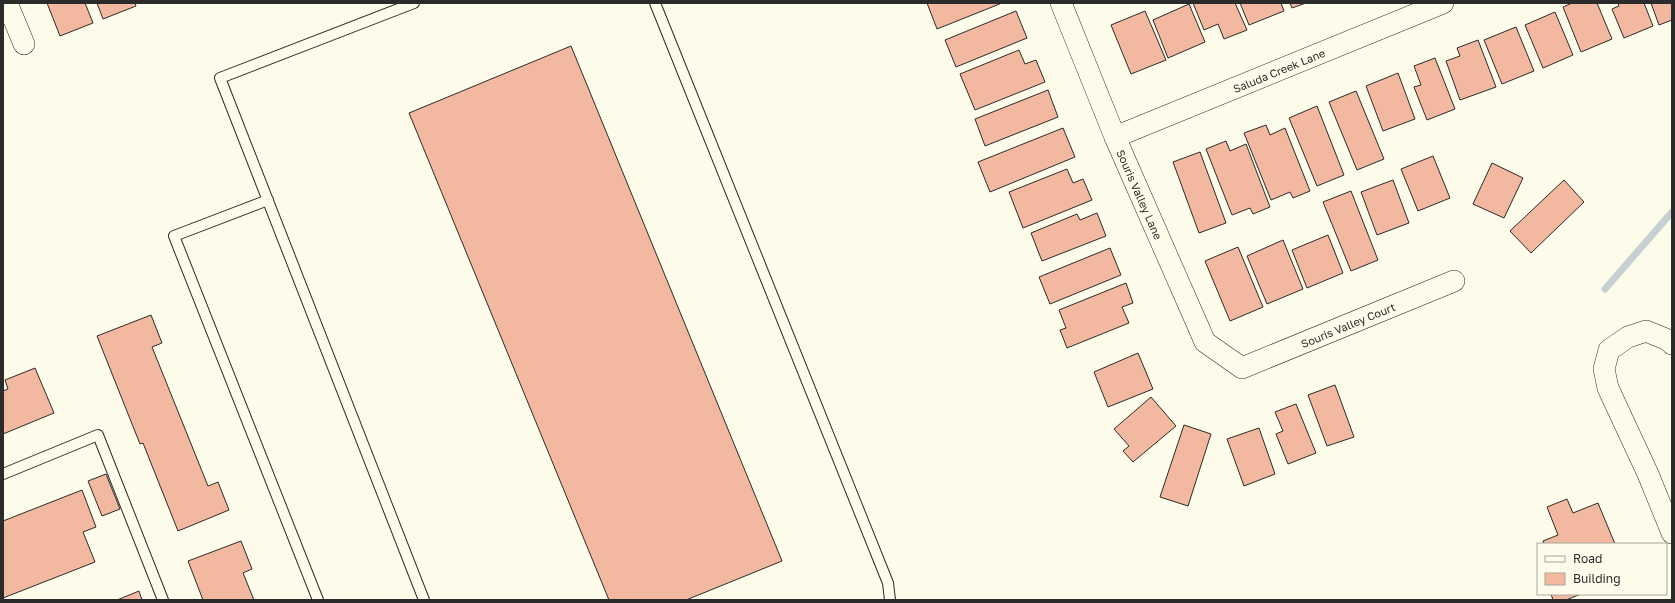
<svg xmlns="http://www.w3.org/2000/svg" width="1675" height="603" viewBox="0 0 1675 603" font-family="'Golos Text',sans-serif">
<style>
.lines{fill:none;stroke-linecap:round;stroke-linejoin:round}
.stream{stroke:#c7d0d0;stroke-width:7}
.building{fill:#f2b8a0;stroke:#2b2b2b}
.service-casing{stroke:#2b2b2b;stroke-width:12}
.minor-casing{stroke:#2b2b2b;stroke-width:22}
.service{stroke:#fdfbea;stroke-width:10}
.minor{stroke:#fdfbea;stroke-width:21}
.labels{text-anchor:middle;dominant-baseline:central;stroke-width:3;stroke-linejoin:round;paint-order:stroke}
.street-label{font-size:11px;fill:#2b2b2b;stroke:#fdfbea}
</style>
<rect width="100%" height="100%" fill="#fdfbea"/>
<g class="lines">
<path class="stream" d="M 1605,289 L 1672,212"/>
</g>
<g class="building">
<path d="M 47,3 L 85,3 L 93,23 L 60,36 Z"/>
<path d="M 97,3 L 135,3 L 136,6 L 103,19 Z"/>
<path d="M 927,3 L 1002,3 L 937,29 Z"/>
<path d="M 1193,3 L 1235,3 L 1247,30 L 1224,39 L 1218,24 L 1204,30 Z"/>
<path d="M 1240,3 L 1281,3 L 1284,11 L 1249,25 Z"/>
<path d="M 1290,3 L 1306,3 L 1292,8 Z"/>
<path d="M 1572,3 L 1597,3 L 1612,39 L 1581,52 L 1563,7 Z"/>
<path d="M 1618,3 L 1644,3 L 1653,26 L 1624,38 L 1612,9 L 1619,6 Z"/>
<path d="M 1651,3 L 1672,3 L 1672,20 L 1659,25 Z"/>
<path d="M 1189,4 L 1205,42 L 1168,58 L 1153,20 Z"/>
<path d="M 1016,11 L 1027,38 L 956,67 L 945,40 Z"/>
<path d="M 1145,11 L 1166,60 L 1131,74 L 1111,25 Z"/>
<path d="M 1555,12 L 1573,55 L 1543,68 L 1525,25 Z"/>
<path d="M 1516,27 L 1534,71 L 1502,84 L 1484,40 Z"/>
<path d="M 1478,40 L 1496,87 L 1460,100 L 1446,61 L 1460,56 L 1457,48 Z"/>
<path d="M 571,46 L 782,561 L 686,600 L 609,600 L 409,113 Z"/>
<path d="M 1019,50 L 1025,64 L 1036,60 L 1045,82 L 975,110 L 960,74 Z"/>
<path d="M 1435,58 L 1455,109 L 1427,120 L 1414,87 L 1421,85 L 1414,66 Z"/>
<path d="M 1398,73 L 1415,119 L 1383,131 L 1366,86 Z"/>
<path d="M 1048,90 L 1058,117 L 985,146 L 975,119 Z"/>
<path d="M 1356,91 L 1384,159 L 1357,170 L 1329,102 Z"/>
<path d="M 1317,106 L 1344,175 L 1317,186 L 1289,118 Z"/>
<path d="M 1266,125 L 1270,135 L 1285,128 L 1310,191 L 1293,198 L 1290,192 L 1271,200 L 1244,133 Z"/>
<path d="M 1063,128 L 1075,157 L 990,192 L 978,162 Z"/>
<path d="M 1226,141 L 1230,151 L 1246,144 L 1270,207 L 1253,214 L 1250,208 L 1232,215 L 1206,149 Z"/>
<path d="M 1200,152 L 1226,223 L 1199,233 L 1173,162 Z"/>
<path d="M 1433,156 L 1450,198 L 1418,211 L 1401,169 Z"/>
<path d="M 1492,163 L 1523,178 L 1504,218 L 1473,204 Z"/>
<path d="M 1067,169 L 1073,183 L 1083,179 L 1092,200 L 1023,228 L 1009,192 Z"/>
<path d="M 1393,180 L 1409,223 L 1377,235 L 1361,192 Z"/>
<path d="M 1564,180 L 1584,202 L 1531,253 L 1510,231 Z"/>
<path d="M 1351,191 L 1378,260 L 1351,271 L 1323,202 Z"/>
<path d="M 1097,213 L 1106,236 L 1042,261 L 1031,233 L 1077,214 L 1080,220 Z"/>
<path d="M 1328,235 L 1343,273 L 1307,288 L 1292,250 Z"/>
<path d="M 1283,240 L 1303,289 L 1267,304 L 1247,256 Z"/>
<path d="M 1238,247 L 1263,307 L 1230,321 L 1205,261 Z"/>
<path d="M 1110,248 L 1121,275 L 1050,304 L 1039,277 Z"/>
<path d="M 1126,283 L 1133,303 L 1122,307 L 1129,323 L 1067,348 L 1060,330 L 1066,328 L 1059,310 Z"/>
<path d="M 151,315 L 162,343 L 152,347 L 208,486 L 218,482 L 229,510 L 178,531 L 143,443 L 140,444 L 97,336 Z"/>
<path d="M 1138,353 L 1153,389 L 1108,407 L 1094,372 Z"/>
<path d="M 35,368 L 54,413 L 3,434 L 3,391 L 8,389 L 5,380 Z"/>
<path d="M 1335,385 L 1354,437 L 1327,446 L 1308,395 Z"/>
<path d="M 1151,397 L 1176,426 L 1133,462 L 1123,451 L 1129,446 L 1114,429 Z"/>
<path d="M 1296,404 L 1316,453 L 1288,464 L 1276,434 L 1283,431 L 1275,412 Z"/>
<path d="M 1184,425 L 1211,434 L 1188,506 L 1160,497 Z"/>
<path d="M 1259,428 L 1275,474 L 1244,486 L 1227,439 Z"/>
<path d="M 106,474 L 120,509 L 102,516 L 88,481 Z"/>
<path d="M 82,490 L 96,527 L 83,532 L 95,562 L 3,598 L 3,521 Z"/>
<path d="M 1567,499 L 1573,513 L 1598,503 L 1615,544 L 1544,544 L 1543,541 L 1558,535 L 1547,507 Z"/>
<path d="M 241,541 L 252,569 L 243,573 L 254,600 L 203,600 L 188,561 Z"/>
<path d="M 139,591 L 142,600 L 117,600 Z"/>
<path d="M 1551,594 L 1581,594 L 1566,600 L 1553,600 Z"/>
</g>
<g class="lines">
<g class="service-casing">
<g id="service">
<path d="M 414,3 L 220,78 L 424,600"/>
<path d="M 655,3 L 888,583 L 890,600"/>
<path d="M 268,200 L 174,236 L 318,600"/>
<path d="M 3,474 L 98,435 L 163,600"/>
</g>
</g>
<g class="minor-casing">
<g id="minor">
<path d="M 7,3 L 24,44"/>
<path id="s1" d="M 1061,3 L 1115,137 L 1205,342 L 1242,368 L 1454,281"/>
<path id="s2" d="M 1115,137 L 1443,3"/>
<path d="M 1672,344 L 1668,340 L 1646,331 L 1628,337 L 1609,350 L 1604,369 L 1608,388 L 1648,474 L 1672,533"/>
</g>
</g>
<use href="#service" class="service"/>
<use href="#minor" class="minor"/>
</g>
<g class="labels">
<g class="street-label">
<text stroke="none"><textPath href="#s2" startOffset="177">Saluda Creek Lane</textPath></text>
<text stroke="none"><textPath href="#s1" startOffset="207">Souris Valley Lane</textPath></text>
<text stroke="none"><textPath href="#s1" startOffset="528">Souris Valley Court</textPath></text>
</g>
</g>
<rect width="1675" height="603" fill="none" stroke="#2b2b2b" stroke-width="8"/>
<rect x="1537" y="543" width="130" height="52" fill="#fdfbea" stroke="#a9a89e"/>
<rect x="1545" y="556" width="20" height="6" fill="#fdfbea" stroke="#a9a89e"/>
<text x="1573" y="563" font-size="12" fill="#2b2b2b">Road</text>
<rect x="1545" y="573" width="20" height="12" fill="#f2b8a0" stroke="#a9a89e"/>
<text x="1573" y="583" font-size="12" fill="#2b2b2b">Building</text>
</svg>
